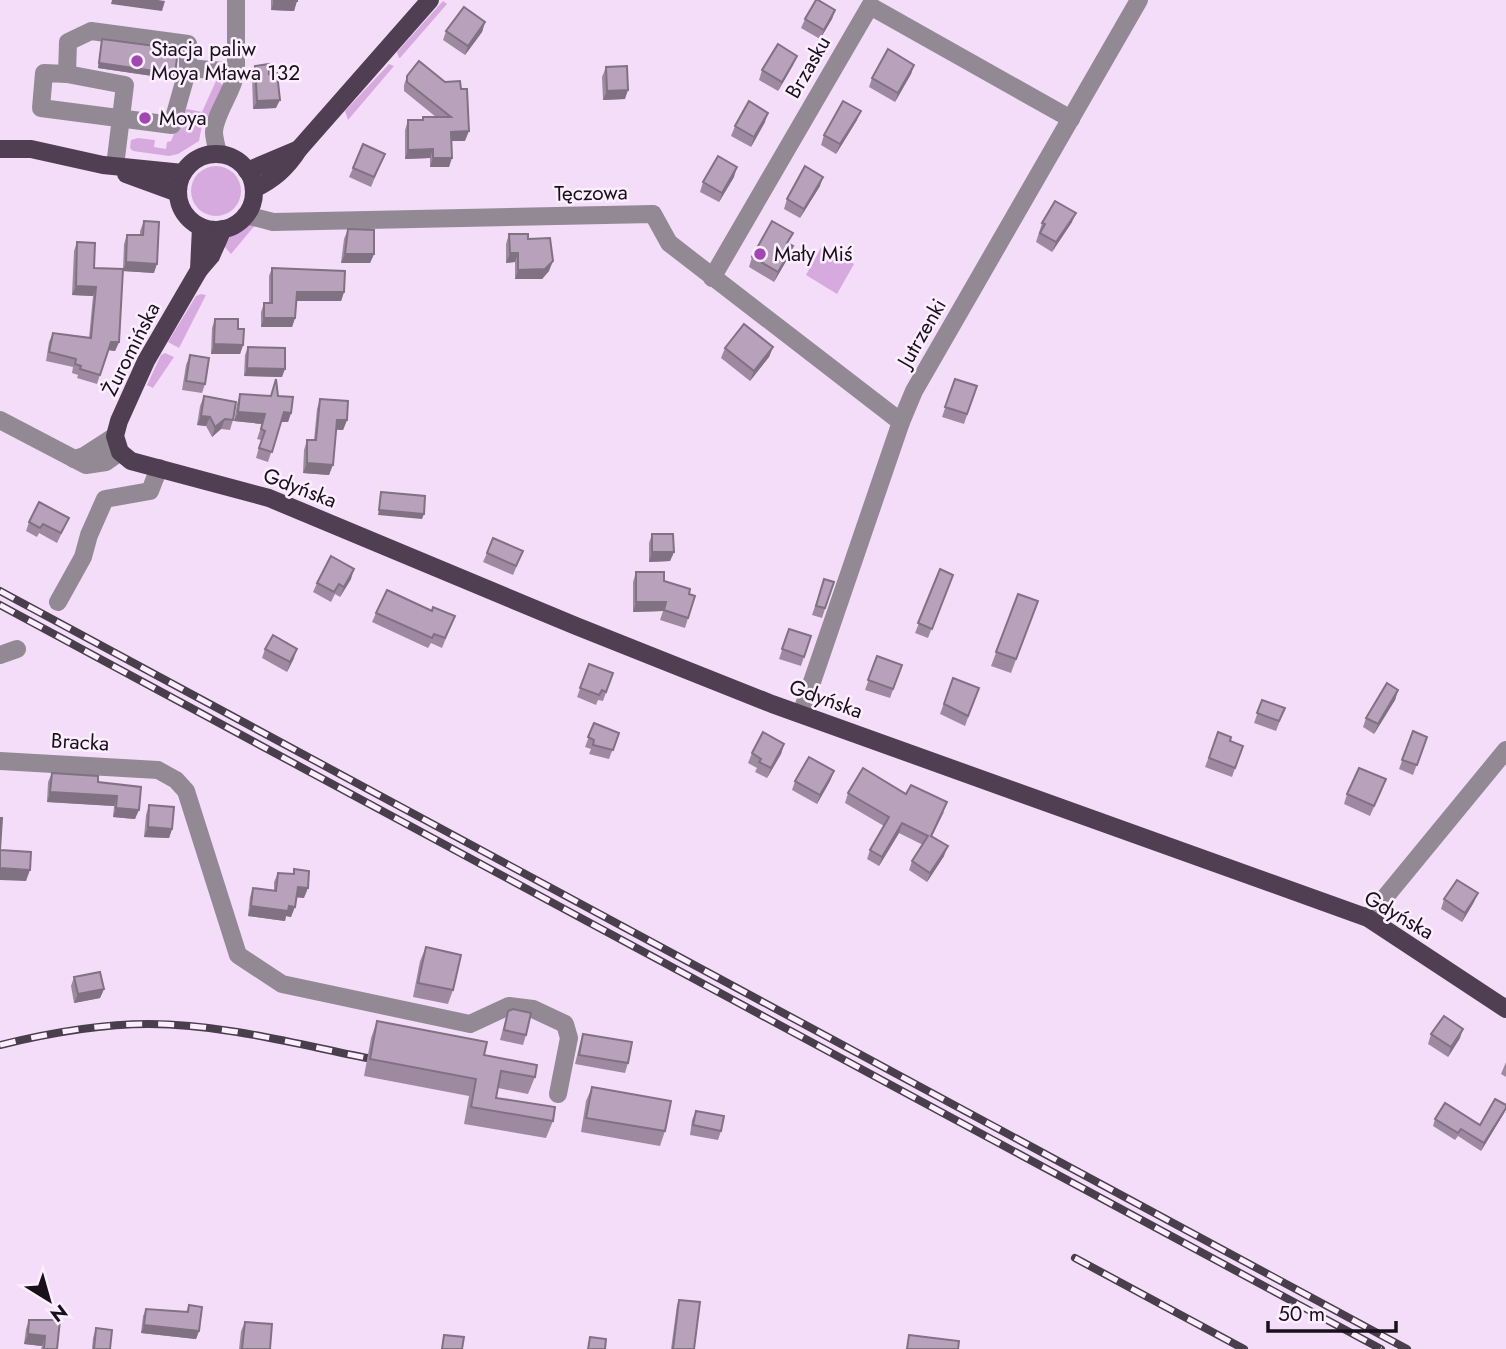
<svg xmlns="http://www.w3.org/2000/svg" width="1506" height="1349" viewBox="0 0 1506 1349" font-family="Jost,sans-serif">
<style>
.green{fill:#d7aadf}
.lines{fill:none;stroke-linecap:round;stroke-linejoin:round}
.minor{stroke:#938995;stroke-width:18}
.major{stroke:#503f52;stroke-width:18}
.rail-casing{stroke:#493e4c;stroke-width:8}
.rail{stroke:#fceeff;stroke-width:5;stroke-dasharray:16;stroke-linecap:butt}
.wall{fill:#9d8aa1}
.shaded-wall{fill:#807183}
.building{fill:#b7a1bb;stroke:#807183;stroke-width:2}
.poi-dot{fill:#a247b2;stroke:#fceeff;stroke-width:2.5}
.labels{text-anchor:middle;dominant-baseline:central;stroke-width:5;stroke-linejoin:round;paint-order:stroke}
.poi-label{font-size:21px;fill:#18101a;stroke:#fceeff;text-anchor:start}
.street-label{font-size:21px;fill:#18101a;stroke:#fceeff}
</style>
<rect width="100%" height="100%" fill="#f4ddf9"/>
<g class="green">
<path d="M 443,1 L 447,4 L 400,58 L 399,58 L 397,52 Z"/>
<path d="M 389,64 L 394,66 L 348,120 L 345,111 Z"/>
<path d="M 216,81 L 220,81 L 223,88 L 209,121 L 203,120 L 199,141 L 178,154 L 169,156 L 133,151 L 130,148 L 131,140 L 138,138 L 155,140 L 154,147 L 166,149 L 167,142 L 171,141 L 178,124 L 185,126 L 188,116 L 182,113 L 187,109 L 202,112 Z"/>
<circle cx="216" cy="191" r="25"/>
<path d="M 250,222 L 256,224 L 231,254 L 224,246 L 232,234 Z"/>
<path d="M 822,246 L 854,264 L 837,294 L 806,275 Z"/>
<path d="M 201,294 L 206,295 L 179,348 L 168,342 L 196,296 Z"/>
<path d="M 165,353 L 174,357 L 153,388 L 147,385 L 161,355 Z"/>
</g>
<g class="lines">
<g class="minor">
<path d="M 67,74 L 44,73 L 41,108 L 172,125 L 188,68 L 236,72"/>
<path d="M 218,154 C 217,147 214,139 214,132 C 215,113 233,92 236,72 L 236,0"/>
<path d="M 115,166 L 125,85 L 67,74 L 68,42 L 91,31 L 188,44 L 188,68"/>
<path d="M 246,215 L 273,222 L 653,214 L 669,243 L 901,422"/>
<path d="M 712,278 L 870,6 L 1071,119"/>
<path d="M 0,420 L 86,465 L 106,462 L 120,452"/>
<path d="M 74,459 L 84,456 L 115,436"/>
<path d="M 58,602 L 83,557 L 89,535 L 105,499 L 150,491 L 159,468"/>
<path d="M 0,655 L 17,649"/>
<path d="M 801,714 L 901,422 L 914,391 L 1139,0"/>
<path d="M 0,761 L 158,770 L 176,780 L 186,791 L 238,955 L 282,984 L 470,1024 L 509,1006 L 533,1009 L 565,1024 L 569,1038 L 558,1094"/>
<path d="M 1368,918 L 1506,750"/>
</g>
<g class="major">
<path d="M 0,149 L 31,149 L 103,165 L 183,173"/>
<circle cx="216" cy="192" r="38"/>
<path d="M 247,171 L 299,149"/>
<path d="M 126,174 L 178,193"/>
<path d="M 254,189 C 274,179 287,168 299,149 L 430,0"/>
<path d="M 223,229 L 211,256 L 199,270 L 146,361 L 119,421 L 115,436 L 120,452 L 131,461 L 269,498 L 576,626 L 772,704 L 1368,918 L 1506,1009"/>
<path d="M 199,270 L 201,227"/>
</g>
<g class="rail-casing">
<g id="rail">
<path d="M 0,591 L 1407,1349"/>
<path d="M 0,605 L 1381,1349"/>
<path d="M 0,1045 C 49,1033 99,1024 149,1024 C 222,1024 296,1044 367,1058"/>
<path d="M 1075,1258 L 1244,1349"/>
</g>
</g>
<use href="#rail" class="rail"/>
</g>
<g class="wall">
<path d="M 271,0 L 297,0 L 294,11 L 271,10 Z"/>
<path d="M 835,10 L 832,19 L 820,39 L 801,28 L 805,19 Z"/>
<path d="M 485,22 L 482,32 L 465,55 L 443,40 L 446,31 Z"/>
<path d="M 102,39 L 175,74 L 173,79 L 98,68 L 101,44 Z"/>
<path d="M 419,61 L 465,141 L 452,141 L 449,167 L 430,167 L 430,158 L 405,159 L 405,130 L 408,120 L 422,120 L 423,117 L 436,117 L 404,91 L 404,85 L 407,76 Z"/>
<path d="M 793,65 L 778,91 L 759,80 L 762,70 Z"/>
<path d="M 914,65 L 911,74 L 895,102 L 869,87 L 872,78 Z"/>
<path d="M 255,66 L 269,74 L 276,108 L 253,109 L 252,74 Z"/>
<path d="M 606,67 L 625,99 L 603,100 L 602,77 Z"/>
<path d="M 857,120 L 836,154 L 821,145 L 824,135 Z"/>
<path d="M 765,122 L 751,147 L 731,136 L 735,126 Z"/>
<path d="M 381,163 L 371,187 L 349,177 L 353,168 Z"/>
<path d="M 734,177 L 719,202 L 700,192 L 703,182 Z"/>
<path d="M 820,186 L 800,218 L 784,209 L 787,199 Z"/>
<path d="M 144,221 L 154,273 L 123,271 L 119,342 L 115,351 L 108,350 L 97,384 L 77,378 L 78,375 L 72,373 L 73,367 L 46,361 L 49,342 L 53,333 L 89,338 L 93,296 L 72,295 L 74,251 L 77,242 L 94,268 L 123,269 L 124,244 L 127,235 L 140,235 L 140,231 Z"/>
<path d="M 1072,222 L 1052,252 L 1036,242 L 1042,223 Z"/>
<path d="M 348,229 L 374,254 L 370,263 L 341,263 L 344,239 Z"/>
<path d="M 509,234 L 528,239 L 549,271 L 542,279 L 515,279 L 515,262 L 506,263 L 506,244 Z"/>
<path d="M 788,244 L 789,256 L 774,282 L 749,267 L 752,257 Z"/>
<path d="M 272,268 L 344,292 L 341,301 L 296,301 L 295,318 L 292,327 L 261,327 L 261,312 L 264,303 L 269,303 L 269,276 Z"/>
<path d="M 215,319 L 243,345 L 240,354 L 211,354 L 212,328 Z"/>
<path d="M 248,347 L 282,377 L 244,376 L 245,355 Z"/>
<path d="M 773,347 L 769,357 L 750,381 L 721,358 L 725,348 Z"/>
<path d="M 190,355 L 205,384 L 202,393 L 182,390 L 186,365 Z"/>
<path d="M 955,379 L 977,386 L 964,424 L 942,417 Z"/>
<path d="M 240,394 L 278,396 L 291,413 L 288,422 L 281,422 L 268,462 L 256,458 L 261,440 L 257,439 L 262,424 L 234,421 L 237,404 Z"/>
<path d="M 204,396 L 233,420 L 230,430 L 221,429 L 212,437 L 206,426 L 197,425 L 200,406 Z"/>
<path d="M 320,399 L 347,420 L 343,430 L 336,430 L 329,475 L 303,473 L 304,450 L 307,440 L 314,440 L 317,409 Z"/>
<path d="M 69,518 L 57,543 L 39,533 L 37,537 L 26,531 L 29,522 Z"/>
<path d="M 652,534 L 674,552 L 670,561 L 649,562 L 649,543 Z"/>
<path d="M 523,551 L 513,575 L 483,562 L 487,553 Z"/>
<path d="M 940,569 L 953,575 L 928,638 L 915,633 Z"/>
<path d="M 636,572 L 664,581 L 689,594 L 695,596 L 685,628 L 660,620 L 663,611 L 633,612 L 633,582 Z"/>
<path d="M 351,579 L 340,597 L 335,594 L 331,602 L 313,592 L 317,583 Z"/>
<path d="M 824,579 L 834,582 L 822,618 L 812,615 Z"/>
<path d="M 1018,594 L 1038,601 L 1011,673 L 991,666 Z"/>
<path d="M 432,611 L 455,616 L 442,648 L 431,643 L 428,648 L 372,622 L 376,613 Z"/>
<path d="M 789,629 L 811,636 L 801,666 L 779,659 Z"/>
<path d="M 265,649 L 294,658 L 287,672 L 262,658 Z"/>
<path d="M 877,656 L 902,665 L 890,698 L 865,690 Z"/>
<path d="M 589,664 L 613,673 L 603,701 L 598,700 L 596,705 L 577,697 Z"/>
<path d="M 953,678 L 979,688 L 965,726 L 940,714 Z"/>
<path d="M 1398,690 L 1395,700 L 1374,734 L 1363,727 L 1366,718 Z"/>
<path d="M 1262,700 L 1285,708 L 1276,731 L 1254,723 Z"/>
<path d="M 594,723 L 619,733 L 609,759 L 589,754 L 591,749 L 585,747 Z"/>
<path d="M 1413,731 L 1427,737 L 1413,775 L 1399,769 Z"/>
<path d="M 1218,732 L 1230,741 L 1243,746 L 1232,777 L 1205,767 Z"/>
<path d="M 784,744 L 781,754 L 767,778 L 755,772 L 757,768 L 748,763 L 752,753 Z"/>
<path d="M 834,771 L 830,781 L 817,804 L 792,790 L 795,781 Z"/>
<path d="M 52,773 L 98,782 L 141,787 L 135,819 L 113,817 L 114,806 L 47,802 L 48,782 Z"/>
<path d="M 1382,789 L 1370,816 L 1344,804 L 1347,794 Z"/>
<path d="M 848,793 L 906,794 L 944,812 L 932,836 L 944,856 L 927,882 L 909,870 L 912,861 L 923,845 L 899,833 L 879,866 L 867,859 L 870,850 L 884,826 L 845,803 Z"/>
<path d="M 149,805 L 172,829 L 169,838 L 144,837 L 146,815 Z"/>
<path d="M 294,869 L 304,898 L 296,897 L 291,917 L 286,916 L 285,921 L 248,916 L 250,897 L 253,888 L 274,890 L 274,882 L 278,873 L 293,874 Z"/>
<path d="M 1444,899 L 1474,902 L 1462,922 L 1441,909 Z"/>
<path d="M 426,947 L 453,990 L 448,1004 L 413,997 L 420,961 Z"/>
<path d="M 74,977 L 104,989 L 100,998 L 74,1003 L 71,986 Z"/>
<path d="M 508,1011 L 526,1035 L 523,1045 L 500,1040 L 505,1021 Z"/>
<path d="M 377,1021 L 484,1055 L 535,1077 L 528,1094 L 498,1088 L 496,1098 L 553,1121 L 546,1138 L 464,1124 L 469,1096 L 364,1076 L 371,1038 Z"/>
<path d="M 583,1034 L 628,1063 L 625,1073 L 575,1064 L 580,1043 Z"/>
<path d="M 1431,1034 L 1460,1038 L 1448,1057 L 1428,1044 Z"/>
<path d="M 1506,1062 L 1506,1077 L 1501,1074 Z"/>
<path d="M 592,1087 L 665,1131 L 660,1146 L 581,1132 L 586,1101 Z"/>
<path d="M 696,1111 L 721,1131 L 718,1140 L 690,1135 L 692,1120 Z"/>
<path d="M 1504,1113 L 1481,1151 L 1458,1136 L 1455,1140 L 1433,1126 L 1435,1119 L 1480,1125 Z"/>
<path d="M 679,1300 L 694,1349 L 671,1349 L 677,1305 Z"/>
<path d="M 189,1305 L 199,1331 L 196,1339 L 141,1333 L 143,1316 L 146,1309 L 186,1312 Z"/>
<path d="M 29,1320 L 57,1349 L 41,1349 L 42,1346 L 24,1344 L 26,1329 Z"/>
<path d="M 245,1322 L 270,1349 L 239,1349 L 241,1331 Z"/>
<path d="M 96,1328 L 110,1349 L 92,1349 L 93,1338 Z"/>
</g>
<g class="shaded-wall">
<path d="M 112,0 L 158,0 L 165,1 L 162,11 L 111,4 Z"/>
<path d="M 274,1 L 297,1 L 294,11 L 271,10 Z"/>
<path d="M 835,10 L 832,19 L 820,39 L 824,30 Z"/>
<path d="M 485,22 L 482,32 L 465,55 L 468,46 Z"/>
<path d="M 797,56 L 793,65 L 778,91 L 782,82 Z"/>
<path d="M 99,63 L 175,74 L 173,79 L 98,68 Z"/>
<path d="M 914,65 L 911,74 L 895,102 L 898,93 Z"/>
<path d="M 628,90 L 625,99 L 603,100 L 607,91 Z"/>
<path d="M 280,100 L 276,108 L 253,109 L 257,101 Z"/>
<path d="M 861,111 L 857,120 L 836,154 L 840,144 Z"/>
<path d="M 768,113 L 765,122 L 751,147 L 754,137 Z"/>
<path d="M 469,131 L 465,141 L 448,141 L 451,132 Z"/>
<path d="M 433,149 L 430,158 L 405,159 L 408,150 Z"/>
<path d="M 433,158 L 452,158 L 449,167 L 430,167 Z"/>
<path d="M 737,167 L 734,177 L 719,202 L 722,193 Z"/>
<path d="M 823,177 L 820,186 L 800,218 L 804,209 Z"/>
<path d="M 1076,213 L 1072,222 L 1052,252 L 1056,242 Z"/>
<path d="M 793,246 L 789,256 L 774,282 L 778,272 Z"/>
<path d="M 510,253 L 518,253 L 515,262 L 506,263 Z"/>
<path d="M 345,254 L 374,254 L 370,263 L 341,263 Z"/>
<path d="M 553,261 L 549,271 L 542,279 L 515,279 L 518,270 Z"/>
<path d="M 126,262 L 157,264 L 154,273 L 123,271 Z"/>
<path d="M 76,286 L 96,287 L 93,296 L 72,295 Z"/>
<path d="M 297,292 L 344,292 L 341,301 L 294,301 Z"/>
<path d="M 264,318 L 295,318 L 292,327 L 261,327 Z"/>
<path d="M 111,342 L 119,342 L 115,351 L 108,350 Z"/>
<path d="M 214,344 L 243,345 L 240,354 L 211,354 Z"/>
<path d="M 773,347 L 769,357 L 750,381 L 754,371 Z"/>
<path d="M 247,368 L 285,369 L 282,377 L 244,376 Z"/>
<path d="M 238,412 L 265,414 L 262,424 L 234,421 Z"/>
<path d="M 284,412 L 291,413 L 288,422 L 280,422 Z"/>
<path d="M 201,416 L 210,417 L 206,426 L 197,425 Z"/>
<path d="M 225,419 L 221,429 L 212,437 L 215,427 Z"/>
<path d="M 337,420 L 347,420 L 343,430 L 334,429 Z"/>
<path d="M 307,463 L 333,465 L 329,475 L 303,473 Z"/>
<path d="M 379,510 L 424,514 L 422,519 L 378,515 Z"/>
<path d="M 652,552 L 674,552 L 670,561 L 649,562 Z"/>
<path d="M 354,569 L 351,579 L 340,597 L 344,587 Z"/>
<path d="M 636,602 L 666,602 L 663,611 L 633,612 Z"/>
<path d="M 297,649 L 294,658 L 287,672 L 290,662 Z"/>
<path d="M 1398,690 L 1395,700 L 1374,734 L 1378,724 Z"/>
<path d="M 784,744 L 781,754 L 767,778 L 771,768 Z"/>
<path d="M 834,771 L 830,781 L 817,804 L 820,795 Z"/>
<path d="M 50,792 L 117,796 L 114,806 L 47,802 Z"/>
<path d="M 116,808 L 139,810 L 135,819 L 113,817 Z"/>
<path d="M 902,823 L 899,833 L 879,866 L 882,857 Z"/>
<path d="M 148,827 L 172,829 L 169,838 L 144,837 Z"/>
<path d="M 948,846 L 944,856 L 927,882 L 930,873 Z"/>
<path d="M 0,868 L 30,870 L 26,881 L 0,880 Z"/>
<path d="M 298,887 L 308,888 L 304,898 L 294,897 Z"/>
<path d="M 1478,893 L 1474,902 L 1462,922 L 1465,913 Z"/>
<path d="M 251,906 L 289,906 L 295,907 L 291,917 L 286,916 L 285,921 L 248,916 Z"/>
<path d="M 104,989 L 100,998 L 74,1003 L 78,994 Z"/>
<path d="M 1463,1029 L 1460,1038 L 1448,1057 L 1451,1047 Z"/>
<path d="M 1506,1108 L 1504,1113 L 1481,1151 L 1484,1143 Z"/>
<path d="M 144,1325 L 199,1331 L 196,1339 L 141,1333 Z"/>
<path d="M 28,1334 L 45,1336 L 42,1346 L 24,1344 Z"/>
</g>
<g class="building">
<rect x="274" y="0" width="23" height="1"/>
<path d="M 816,0 L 818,0 L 835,10 L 824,30 L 805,19 Z"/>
<path d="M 464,7 L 485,22 L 468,46 L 446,31 Z"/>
<path d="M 102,39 L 178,49 L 175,74 L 99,63 Z"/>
<path d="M 778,44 L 797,56 L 782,82 L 762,70 Z"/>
<path d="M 888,49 L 914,65 L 898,93 L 872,78 Z"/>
<path d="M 419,61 L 445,82 L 460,81 L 461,89 L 467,89 L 469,131 L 451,132 L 452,158 L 433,158 L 433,149 L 408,150 L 408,120 L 423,120 L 423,117 L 451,117 L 407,82 L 407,76 Z"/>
<path d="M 269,64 L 269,74 L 277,73 L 280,100 L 257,101 L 255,66 Z"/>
<path d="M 627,66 L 628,90 L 607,91 L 606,67 Z"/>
<path d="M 749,101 L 768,113 L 754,137 L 735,126 Z"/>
<path d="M 843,101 L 861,111 L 840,144 L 824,135 Z"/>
<path d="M 363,144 L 385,154 L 374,177 L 353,168 Z"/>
<path d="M 718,156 L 737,167 L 722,193 L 703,182 Z"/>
<path d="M 805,166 L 823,177 L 804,209 L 787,199 Z"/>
<path d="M 1055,201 L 1076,213 L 1056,242 L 1040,233 L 1045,224 L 1042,223 Z"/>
<path d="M 144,221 L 159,222 L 157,264 L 126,262 L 127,235 L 143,235 Z"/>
<path d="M 772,221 L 793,233 L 787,243 L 793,246 L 778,272 L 752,257 Z"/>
<path d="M 348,229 L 374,230 L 374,254 L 345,254 Z"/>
<path d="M 509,234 L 528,234 L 528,239 L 550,238 L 553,261 L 545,269 L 518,270 L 518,253 L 510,253 Z"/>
<path d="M 77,242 L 95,243 L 94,268 L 123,269 L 119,342 L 111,342 L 100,375 L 80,369 L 81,366 L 75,364 L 76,359 L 49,352 L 53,333 L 91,338 L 96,287 L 76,286 Z"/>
<path d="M 272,268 L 345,271 L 344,292 L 297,292 L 295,318 L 264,318 L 264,303 L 272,303 Z"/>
<path d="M 215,319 L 238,319 L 238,329 L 244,329 L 243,345 L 214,344 Z"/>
<path d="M 744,324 L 773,347 L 754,371 L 725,348 Z"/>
<path d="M 248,347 L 285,348 L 285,369 L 247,368 Z"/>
<path d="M 190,355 L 209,358 L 205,384 L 186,381 Z"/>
<path d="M 276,379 L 278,396 L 293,397 L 291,413 L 284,412 L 272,452 L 259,448 L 265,431 L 261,429 L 265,414 L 238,412 L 240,394 L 271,396 Z"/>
<path d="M 955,379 L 977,386 L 967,414 L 945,407 Z"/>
<path d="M 204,396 L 236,402 L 233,420 L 225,419 L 215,427 L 210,417 L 201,416 Z"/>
<path d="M 320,399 L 348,401 L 347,420 L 337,420 L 333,465 L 307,463 L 307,440 L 316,440 Z"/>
<path d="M 381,492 L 425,496 L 424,514 L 379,510 Z"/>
<path d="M 39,502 L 69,518 L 61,533 L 43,524 L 40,528 L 29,522 Z"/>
<path d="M 652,534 L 673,534 L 674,552 L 652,552 Z"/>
<path d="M 493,538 L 523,551 L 516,566 L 487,553 Z"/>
<path d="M 331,556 L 354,569 L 344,587 L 339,584 L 334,592 L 317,583 Z"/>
<path d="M 940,569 L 953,575 L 932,629 L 918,623 Z"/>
<path d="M 636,572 L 664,572 L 664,581 L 690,589 L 689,594 L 695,596 L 688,618 L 664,610 L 666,602 L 636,602 Z"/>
<path d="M 824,579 L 834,582 L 825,608 L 816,606 Z"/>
<path d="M 387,590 L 432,611 L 433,607 L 455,616 L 445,638 L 434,634 L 432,638 L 376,613 Z"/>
<path d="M 1018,594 L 1038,601 L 1016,659 L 996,652 Z"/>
<path d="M 789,629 L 811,636 L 804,657 L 782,649 Z"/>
<path d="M 273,635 L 297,649 L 290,662 L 265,649 Z"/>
<path d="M 877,656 L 902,665 L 893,689 L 868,680 Z"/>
<path d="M 589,664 L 613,673 L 606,692 L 602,690 L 599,695 L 580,688 Z"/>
<path d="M 953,678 L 979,688 L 968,716 L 944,704 Z"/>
<path d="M 1387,683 L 1398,690 L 1378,724 L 1366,718 Z"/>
<path d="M 1262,700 L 1285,708 L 1279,721 L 1257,713 Z"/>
<path d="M 594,723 L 619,733 L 613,750 L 593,745 L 594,740 L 588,737 Z"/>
<path d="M 1413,731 L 1427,737 L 1417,765 L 1402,760 Z"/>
<path d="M 763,732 L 784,744 L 771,768 L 759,762 L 761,759 L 752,753 Z"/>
<path d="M 1218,732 L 1231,737 L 1230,741 L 1243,746 L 1235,768 L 1209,758 Z"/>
<path d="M 809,757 L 834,771 L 820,795 L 795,781 Z"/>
<path d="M 863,768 L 906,794 L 911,785 L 947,802 L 931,836 L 948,846 L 930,873 L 912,861 L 928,836 L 902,823 L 882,857 L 870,850 L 889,817 L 848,793 Z"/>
<path d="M 1359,768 L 1386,779 L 1374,806 L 1347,794 Z"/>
<path d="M 52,773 L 98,776 L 98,782 L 141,787 L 139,810 L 116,808 L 117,796 L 50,792 Z"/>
<path d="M 149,805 L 174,807 L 172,829 L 148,827 Z"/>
<path d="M 0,818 L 2,818 L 0,850 L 31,852 L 30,870 L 0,868 Z"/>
<path d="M 294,869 L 309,871 L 308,888 L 298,887 L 295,907 L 289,906 L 288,911 L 251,906 L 253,888 L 276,891 L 278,873 L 294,874 Z"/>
<path d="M 1457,880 L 1478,893 L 1465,913 L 1444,899 Z"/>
<path d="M 426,947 L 461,955 L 453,990 L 418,983 Z"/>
<path d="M 100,972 L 104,989 L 78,994 L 74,977 Z"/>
<path d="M 513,1009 L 531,1013 L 526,1035 L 504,1030 L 508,1011 Z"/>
<path d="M 1444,1016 L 1463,1029 L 1451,1047 L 1431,1034 Z"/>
<path d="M 377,1021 L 487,1042 L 484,1055 L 537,1065 L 535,1077 L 501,1071 L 496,1098 L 555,1107 L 553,1121 L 471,1107 L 476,1079 L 370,1059 Z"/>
<path d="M 583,1034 L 632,1042 L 628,1063 L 579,1055 Z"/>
<path d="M 592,1087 L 671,1101 L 665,1131 L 586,1118 Z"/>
<path d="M 1495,1099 L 1506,1105 L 1506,1108 L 1484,1143 L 1461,1129 L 1458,1133 L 1435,1119 L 1445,1103 L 1480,1125 Z"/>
<path d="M 696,1111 L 724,1116 L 721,1131 L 693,1125 Z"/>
<path d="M 679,1300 L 700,1302 L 694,1349 L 673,1349 Z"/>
<path d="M 189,1305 L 202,1307 L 199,1331 L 144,1325 L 146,1309 L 188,1312 Z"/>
<path d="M 29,1320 L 60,1320 L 57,1349 L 44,1349 L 45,1336 L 28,1334 Z"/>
<path d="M 245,1322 L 272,1324 L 270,1349 L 242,1349 Z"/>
<path d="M 96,1328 L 112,1330 L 110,1349 L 94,1349 Z"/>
<path d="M 444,1335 L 464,1337 L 462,1349 L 442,1349 Z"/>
<path d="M 909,1335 L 959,1341 L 958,1349 L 907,1349 Z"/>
<path d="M 590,1337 L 606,1339 L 605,1349 L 588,1349 Z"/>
</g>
<g class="poi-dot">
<circle cx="137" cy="61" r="7"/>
<circle cx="145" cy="118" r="7"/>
<circle cx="760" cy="254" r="7"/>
</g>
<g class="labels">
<g class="poi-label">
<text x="151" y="49">Stacja paliw<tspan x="151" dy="24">Moya Mława 132</tspan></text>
<text x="159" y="118">Moya</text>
<text x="774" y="254">Mały Miś</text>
</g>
<g class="street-label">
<text transform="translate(808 67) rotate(-60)">Brzasku</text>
<text transform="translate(591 193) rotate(-1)">Tęczowa</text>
<text transform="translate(922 333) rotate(-60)">Jutrzenki</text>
<text transform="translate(131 349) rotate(-63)">Żuromińska</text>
<text transform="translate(300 488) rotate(21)">Gdyńska</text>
<text transform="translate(826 699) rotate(20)">Gdyńska</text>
<text transform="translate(80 742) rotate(3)">Bracka</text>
<text transform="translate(1399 915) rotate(30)">Gdyńska</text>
</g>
</g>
<g transform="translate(49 1300) rotate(143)" stroke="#fceeff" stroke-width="5" paint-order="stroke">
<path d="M0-5L12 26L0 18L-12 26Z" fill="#18101a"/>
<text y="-10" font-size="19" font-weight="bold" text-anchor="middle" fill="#18101a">N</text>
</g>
<path d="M1268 1321v10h128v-10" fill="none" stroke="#18101a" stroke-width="3.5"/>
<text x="1278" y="1321" font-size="21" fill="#18101a" stroke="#fceeff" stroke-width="5" paint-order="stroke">50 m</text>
</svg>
